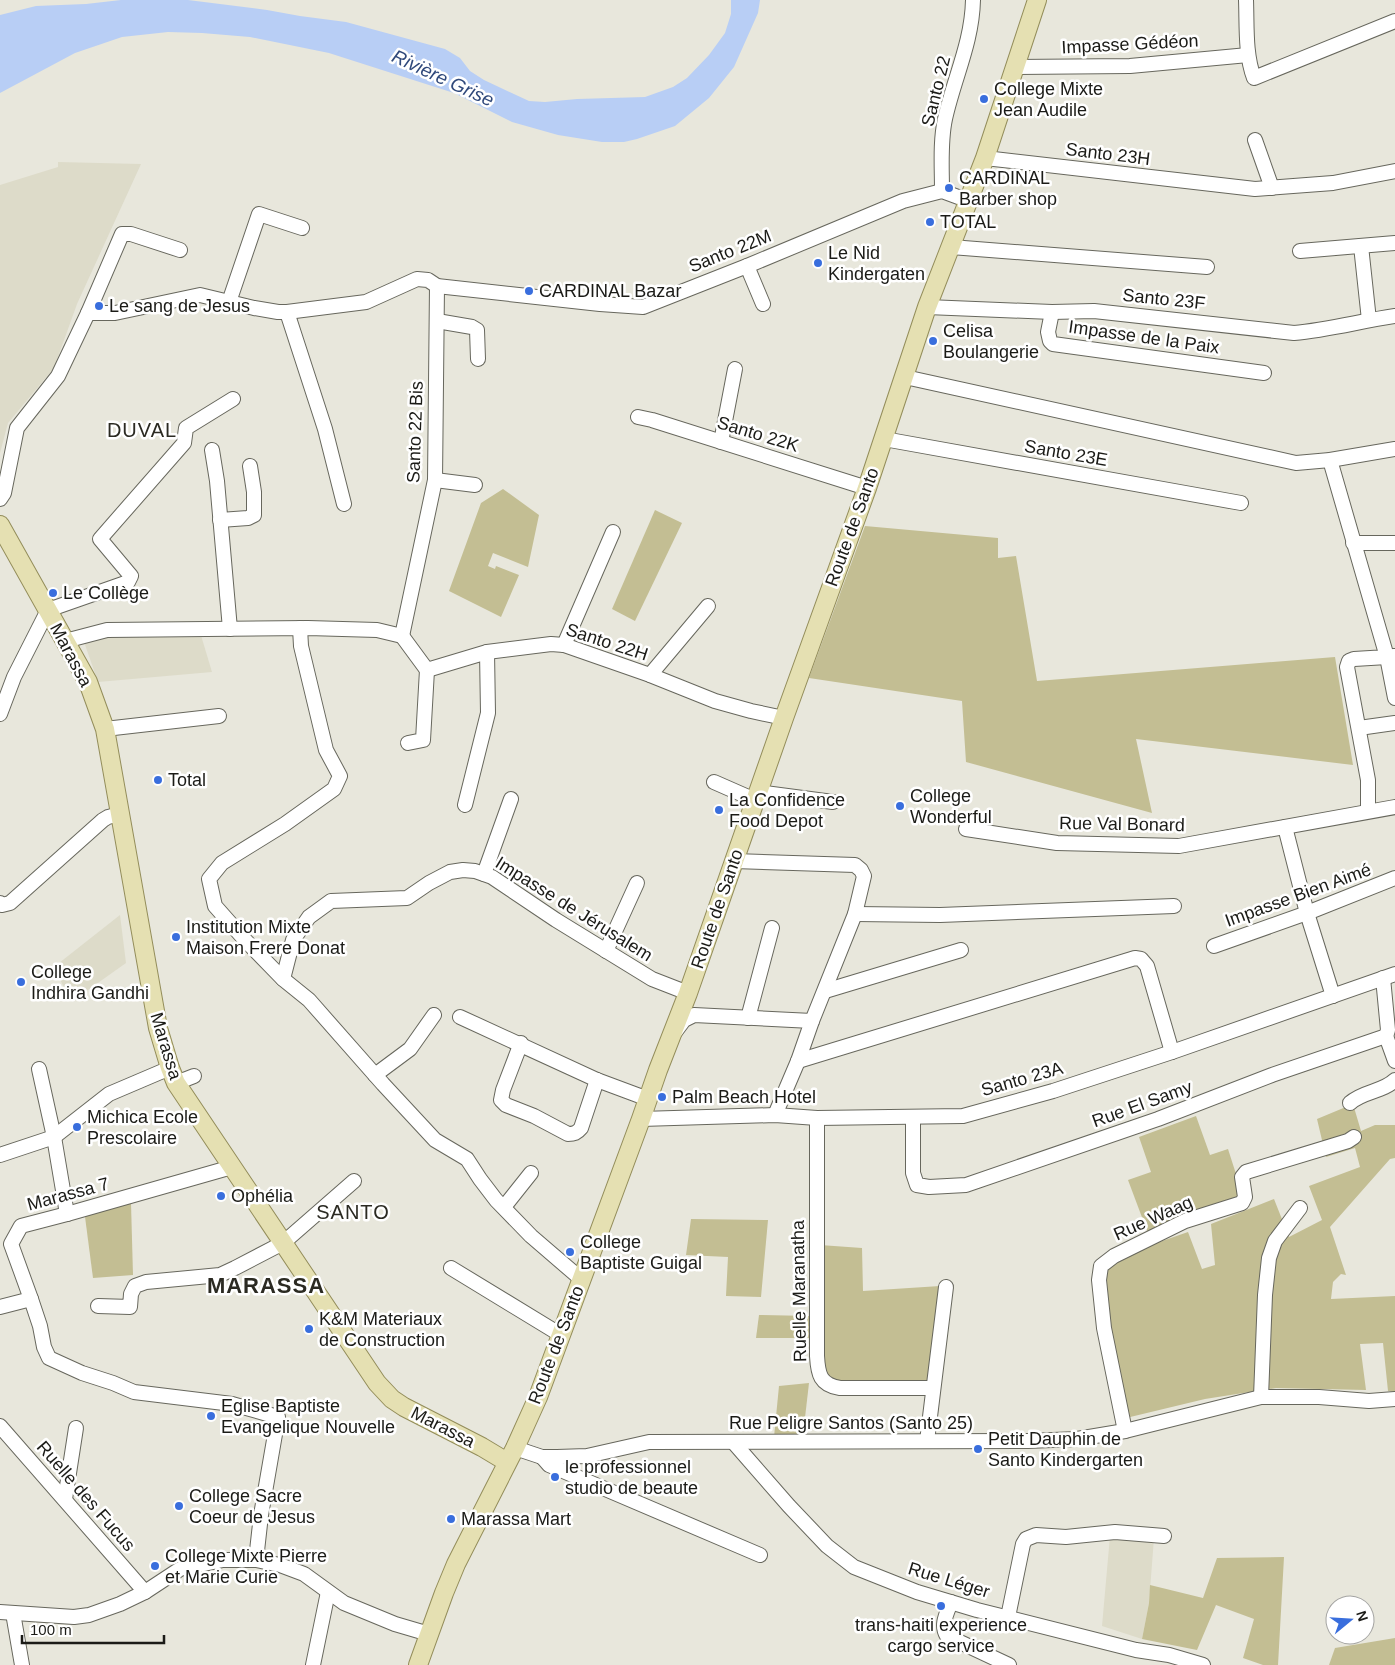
<svg xmlns="http://www.w3.org/2000/svg" width="1395" height="1665" viewBox="0 0 1395 1665" font-family="Arial,sans-serif">
<style>
.built{fill:#dddbc9}
.green{fill:#c3be93}
.water{fill:#b8cef5}
.lines{fill:none;stroke-linecap:round;stroke-linejoin:round}
.minor-casing{stroke:#67675d;stroke-width:16}
.major-casing{stroke:#938d5a;stroke-width:20}
.minor{stroke:#fff;stroke-width:14}
.major{stroke:#e5e0b2;stroke-width:18}
.poi-dot{fill:#396edd;stroke:#fff;stroke-width:2}
.labels{text-anchor:middle;dominant-baseline:central;stroke-width:5;stroke-linejoin:round;paint-order:stroke}
.street-label{font-size:18px;fill:#1b1b17;stroke:#fff}
.poi-label{font-size:18px;fill:#1b1b17;stroke:#fff;text-anchor:start}
.water-label{font-size:19px;font-style:italic;fill:#30497b;stroke:#fff}
.quarter-label{font-size:20px;letter-spacing:1px;fill:#2b2a22;stroke:#fff}
.district-label{font-size:22px;font-weight:bold;letter-spacing:1px;fill:#2b2a22;stroke:#fff}
</style>
<rect width="100%" height="100%" fill="#e8e7dc"/>
<g class="built">
<path d="M 58,162 L 141,164 L 77,304 L 54,368 L 8,423 L 0,453 L 0,185 L 58,167 Z"/>
<path d="M 107,632 L 200,632 L 212,672 L 98,682 L 83,639 Z"/>
<path d="M 120,915 L 126,963 L 71,1002 L 54,967 Z"/>
<path d="M 1110,1536 L 1154,1538 L 1149,1603 L 1142,1639 L 1102,1626 Z"/>
</g>
<g class="green">
<path d="M 503,489 L 539,515 L 528,567 L 493,553 L 488,566 L 495,569 L 496,566 L 519,575 L 501,617 L 449,591 L 481,503 Z"/>
<path d="M 655,510 L 682,523 L 635,621 L 612,609 Z"/>
<path d="M 865,526 L 998,538 L 998,558 L 1016,556 L 1037,681 L 1335,657 L 1353,765 L 1136,739 L 1152,813 L 966,762 L 962,701 L 809,678 Z"/>
<path d="M 1353,1104 L 1361,1131 L 1375,1125 L 1395,1125 L 1395,1158 L 1390,1159 L 1330,1227 L 1346,1275 L 1341,1274 L 1333,1282 L 1331,1299 L 1395,1296 L 1395,1392 L 1388,1391 L 1383,1343 L 1360,1344 L 1366,1390 L 1276,1388 L 1205,1399 L 1126,1418 L 1115,1370 L 1103,1270 L 1142,1248 L 1188,1232 L 1202,1269 L 1215,1265 L 1211,1224 L 1274,1199 L 1289,1237 L 1322,1220 L 1309,1186 L 1360,1167 L 1355,1148 L 1326,1157 L 1317,1119 Z"/>
<path d="M 1196,1116 L 1210,1155 L 1228,1149 L 1244,1199 L 1149,1236 L 1128,1180 L 1151,1172 L 1139,1137 Z"/>
<path d="M 129,1198 L 131,1203 L 133,1275 L 93,1278 L 84,1209 Z"/>
<path d="M 691,1219 L 768,1220 L 761,1297 L 726,1296 L 728,1257 L 686,1255 Z"/>
<path d="M 820,1245 L 862,1248 L 863,1291 L 940,1286 L 928,1382 L 820,1381 Z"/>
<path d="M 759,1315 L 810,1316 L 810,1338 L 756,1338 Z"/>
<path d="M 809,1383 L 803,1435 L 774,1437 L 779,1386 Z"/>
<path d="M 1284,1557 L 1278,1665 L 1263,1665 L 1243,1658 L 1254,1619 L 1216,1605 L 1197,1650 L 1142,1639 L 1149,1603 L 1150,1585 L 1203,1598 L 1217,1558 Z"/>
<path d="M 1395,1638 L 1395,1665 L 1329,1665 L 1335,1648 Z"/>
</g>
<path class="water" d="M 121,0 L 188,0 L 267,10 L 300,16 L 346,22 L 445,49 L 460,58 L 470,71 L 484,80 L 529,101 L 545,102 L 577,99 L 645,97 L 673,87 L 687,78 L 709,55 L 725,33 L 731,14 L 731,0 L 760,0 L 758,13 L 734,67 L 709,98 L 675,126 L 637,139 L 624,142 L 602,142 L 558,135 L 512,122 L 454,93 L 329,53 L 250,37 L 202,33 L 168,32 L 122,37 L 75,53 L 0,93 L 0,15 L 36,6 L 86,4 Z"/>
<g class="lines">
<g class="minor-casing">
<g id="minor">
<path d="M 1246,0 C 1247,26 1245,54 1254,78 L 1395,21"/>
<path d="M 1014,67 L 1130,66 L 1248,55"/>
<path d="M 1255,140 L 1272,188"/>
<path d="M 985,158 L 1255,189 L 1333,183 L 1395,171"/>
<path d="M 942,191 C 942,167 940,142 945,119 C 954,78 972,43 973,0"/>
<path d="M 1361,246 L 1369,320"/>
<path d="M 951,247 L 1207,267"/>
<path d="M 1300,251 L 1395,243"/>
<path d="M 747,266 L 763,304"/>
<path d="M 229,302 L 259,214 L 302,228"/>
<path d="M 927,307 L 1052,312 L 1094,311 L 1294,333 C 1328,330 1361,321 1395,316"/>
<path d="M 287,312 L 325,429 L 344,504"/>
<path d="M 1052,312 L 1048,332 L 1050,341 L 1053,344 L 1264,373"/>
<path d="M 88,313 L 122,234 L 131,234 L 180,250"/>
<path d="M 437,321 L 472,327 L 477,330 L 478,359"/>
<path d="M 905,377 L 1296,463 L 1330,460 L 1395,449"/>
<path d="M 638,417 L 652,420 L 867,488"/>
<path d="M 884,439 L 1241,503"/>
<path d="M 721,442 L 735,369"/>
<path d="M 212,450 L 217,481 L 230,629"/>
<path d="M 1330,460 L 1387,657 L 1354,659 L 1349,661 L 1347,667 L 1368,780 L 1368,811"/>
<path d="M 435,480 L 475,485"/>
<path d="M 0,499 L 4,493 L 17,428 L 58,376 L 88,313 L 115,313 L 200,295 L 254,308 L 278,312 L 287,312 L 366,302 L 417,279 L 428,280 L 437,286 L 600,304 L 643,307 L 747,266 L 903,201 L 942,191 L 969,201"/>
<path d="M 220,520 L 248,518 L 254,515 L 254,492 L 250,466"/>
<path d="M 1353,543 L 1395,543"/>
<path d="M 300,628 L 301,646 L 326,750 L 340,776 L 334,789 L 285,824 L 222,863 L 209,879 L 215,906 L 246,941 L 283,979 L 309,1000 L 383,1084 L 435,1140 L 467,1159 L 480,1179 L 496,1200 L 531,1236 L 581,1279"/>
<path d="M 402,636 L 427,670 L 487,652 L 551,644 L 564,645 L 650,675 L 715,701 L 751,711 L 784,718"/>
<path d="M 402,636 L 435,480 L 437,286"/>
<path d="M 65,641 L 107,630 L 308,628 L 377,630 L 402,636"/>
<path d="M 564,645 L 613,532"/>
<path d="M 1394,656 L 1387,657 L 1395,698"/>
<path d="M 650,675 L 708,606"/>
<path d="M 0,714 L 14,677 L 48,610 L 128,582 L 131,576 L 100,539 L 184,443 L 186,428 L 233,399"/>
<path d="M 1359,728 L 1395,723"/>
<path d="M 105,729 L 219,716"/>
<path d="M 408,743 L 423,740 L 427,670"/>
<path d="M 714,782 L 755,800"/>
<path d="M 758,792 L 833,802"/>
<path d="M 465,805 L 488,713 L 487,652"/>
<path d="M 1285,827 L 1307,913 L 1333,996"/>
<path d="M 966,829 L 1057,843 L 1179,846 L 1395,807"/>
<path d="M 734,861 L 855,865 L 861,870 L 864,876 L 855,914 L 812,1021 L 798,1061 L 775,1115"/>
<path d="M 484,874 L 511,799"/>
<path d="M 0,903 L 2,905 L 10,903 L 103,820 L 108,817 L 120,814"/>
<path d="M 855,914 L 940,915 L 1174,906"/>
<path d="M 1214,946 L 1307,913 L 1395,878"/>
<path d="M 606,951 L 637,883"/>
<path d="M 283,979 L 293,940 L 309,917 L 331,901 L 407,898 L 429,883 L 450,872 L 463,870 L 475,871 L 492,877 L 556,920 L 652,979 L 688,993"/>
<path d="M 825,991 L 961,950"/>
<path d="M 460,1017 L 597,1080 L 648,1099"/>
<path d="M 748,1018 L 772,928"/>
<path d="M 675,1032 L 684,1020 L 694,1015 L 812,1021"/>
<path d="M 1386,1036 L 1395,1061"/>
<path d="M 521,1043 L 503,1090 L 501,1100 L 506,1105 L 534,1116 L 568,1134 C 574,1134 577,1133 581,1128 L 597,1080"/>
<path d="M 798,1061 L 1135,958 L 1141,959 L 1147,966 L 1172,1052"/>
<path d="M 39,1069 L 54,1137 L 67,1214"/>
<path d="M 375,1075 L 410,1049 L 434,1015"/>
<path d="M 176,1083 L 194,1076"/>
<path d="M 1350,1103 C 1363,1091 1383,1092 1395,1080"/>
<path d="M 913,1117 L 913,1173 L 917,1185 L 929,1187 L 966,1185 L 1158,1119 L 1272,1075 L 1386,1036 L 1388,1030 L 1383,978"/>
<path d="M 817,1118 L 817,1356 C 818,1374 820,1385 840,1388 L 933,1388"/>
<path d="M 641,1119 L 775,1115 L 817,1118 L 963,1116 L 1053,1091 L 1172,1052 L 1395,974"/>
<path d="M 0,1155 L 54,1137 L 109,1094 L 170,1068"/>
<path d="M 504,1207 L 531,1173"/>
<path d="M 451,1268 L 561,1335"/>
<path d="M 31,1299 L 40,1326 L 44,1347 L 49,1358 L 82,1373 L 113,1383 L 134,1392 L 232,1404 L 278,1417 L 261,1515 L 256,1560"/>
<path d="M 98,1306 L 130,1307 L 131,1294 L 135,1286 L 146,1282 L 220,1275 L 235,1268 L 283,1243 L 354,1181"/>
<path d="M 0,1307 L 31,1299 L 11,1244 L 21,1226 L 67,1214 L 232,1167"/>
<path d="M 1261,1397 L 1265,1295 L 1269,1258 L 1275,1241 L 1300,1208"/>
<path d="M 0,1426 L 145,1592"/>
<path d="M 1125,1431 L 1104,1328 L 1099,1280 L 1101,1266 L 1114,1256 L 1185,1221 L 1242,1203 L 1245,1197 L 1242,1177 L 1246,1172 L 1348,1141 L 1354,1137"/>
<path d="M 927,1441 L 946,1287"/>
<path d="M 734,1443 L 789,1506 L 827,1546 L 854,1567 L 917,1592 L 977,1610 L 1136,1650 L 1169,1655 L 1203,1665"/>
<path d="M 515,1448 L 542,1457 L 557,1457 L 587,1456 L 649,1442 L 1028,1441 L 1077,1439 L 1125,1431 L 1261,1397 L 1319,1397 L 1369,1401 L 1395,1399"/>
<path d="M 542,1457 L 549,1465 L 760,1555"/>
<path d="M 65,1499 L 76,1428"/>
<path d="M 951,1602 C 947,1613 940,1625 947,1636 L 1009,1665"/>
<path d="M 0,1612 L 74,1617 L 89,1615 L 120,1604 L 145,1592 L 180,1569 L 223,1560 L 256,1560 L 280,1565 L 304,1574 L 344,1603 L 395,1624 L 429,1634"/>
<path d="M 13,1613 L 22,1665"/>
<path d="M 1008,1617 L 1023,1544 L 1026,1539 L 1036,1535 L 1066,1537 L 1115,1532 L 1164,1536"/>
<path d="M 313,1665 L 328,1592"/>
</g>
</g>
<g class="major-casing">
<g id="major">
<path d="M 0,525 L 88,682 L 105,729 L 158,1028 L 170,1068 L 176,1083 L 377,1383 L 392,1399 L 404,1407 L 482,1447 L 507,1462"/>
<path d="M 418,1665 L 444,1593 L 456,1564 L 515,1448 L 538,1397 L 641,1119 L 658,1070 L 688,993 L 784,718 L 867,488 L 927,307 L 985,158 L 1037,0"/>
</g>
</g>
<use href="#minor" class="minor"/>
<use href="#major" class="major"/>
</g>
<g class="poi-dot">
<circle cx="984" cy="99" r="5"/>
<circle cx="949" cy="188" r="5"/>
<circle cx="930" cy="222" r="5"/>
<circle cx="818" cy="263" r="5"/>
<circle cx="529" cy="291" r="5"/>
<circle cx="99" cy="306" r="5"/>
<circle cx="933" cy="341" r="5"/>
<circle cx="53" cy="593" r="5"/>
<circle cx="158" cy="780" r="5"/>
<circle cx="900" cy="806" r="5"/>
<circle cx="719" cy="810" r="5"/>
<circle cx="176" cy="937" r="5"/>
<circle cx="21" cy="982" r="5"/>
<circle cx="662" cy="1097" r="5"/>
<circle cx="77" cy="1127" r="5"/>
<circle cx="221" cy="1196" r="5"/>
<circle cx="570" cy="1252" r="5"/>
<circle cx="309" cy="1329" r="5"/>
<circle cx="211" cy="1416" r="5"/>
<circle cx="978" cy="1449" r="5"/>
<circle cx="555" cy="1477" r="5"/>
<circle cx="179" cy="1506" r="5"/>
<circle cx="451" cy="1519" r="5"/>
<circle cx="155" cy="1566" r="5"/>
<circle cx="941" cy="1606" r="5"/>
</g>
<g class="labels">
<g class="street-label">
<text transform="translate(1130 44) rotate(-3)">Impasse Gédéon</text>
<text transform="translate(936 91) rotate(-76)">Santo 22</text>
<text transform="translate(1108 154) rotate(7)">Santo 23H</text>
<text transform="translate(730 251) rotate(-22)">Santo 22M</text>
<text transform="translate(1164 299) rotate(6)">Santo 23F</text>
<text transform="translate(1144 337) rotate(8)">Impasse de la Paix</text>
<text transform="translate(415 432) rotate(-88)">Santo 22 Bis</text>
<text transform="translate(758 434) rotate(17)">Santo 22K</text>
<text transform="translate(1066 453) rotate(10)">Santo 23E</text>
<text transform="translate(852 527) rotate(-70)">Route de Santo</text>
<text transform="translate(607 642) rotate(18)">Santo 22H</text>
<text transform="translate(71 655) rotate(62)">Marassa</text>
<text transform="translate(1122 824) rotate(1)">Rue Val Bonard</text>
<text transform="translate(1298 895) rotate(-20)">Impasse Bien Aimé</text>
<text transform="translate(574 909) rotate(32)">Impasse de Jérusalem</text>
<text transform="translate(717 909) rotate(-71)">Route de Santo</text>
<text transform="translate(166 1046) rotate(73)">Marassa</text>
<text transform="translate(1022 1079) rotate(-16)">Santo 23A</text>
<text transform="translate(1142 1104) rotate(-20)">Rue El Samy</text>
<text transform="translate(68 1194) rotate(-15)">Marassa 7</text>
<text transform="translate(1153 1218) rotate(-24)">Rue Waag</text>
<text transform="translate(799 1291) rotate(-91)">Ruelle Maranatha</text>
<text transform="translate(556 1345) rotate(-69)">Route de Santo</text>
<text x="851" y="1423">Rue Peligre Santos (Santo 25)</text>
<text transform="translate(443 1427) rotate(27)">Marassa</text>
<text transform="translate(86 1496) rotate(49)">Ruelle des Fucus</text>
<text transform="translate(949 1580) rotate(17)">Rue Léger</text>
</g>
<g class="poi-label">
<text x="994" y="89">College Mixte<tspan x="994" dy="21">Jean Audile</tspan></text>
<text x="959" y="178">CARDINAL<tspan x="959" dy="21">Barber shop</tspan></text>
<text x="940" y="222">TOTAL</text>
<text x="828" y="253">Le Nid<tspan x="828" dy="21">Kindergaten</tspan></text>
<text x="539" y="291">CARDINAL Bazar</text>
<text x="109" y="306">Le sang de Jesus</text>
<text x="943" y="331">Celisa<tspan x="943" dy="21">Boulangerie</tspan></text>
<text x="63" y="593">Le Collège</text>
<text x="168" y="780">Total</text>
<text x="910" y="796">College<tspan x="910" dy="21">Wonderful</tspan></text>
<text x="729" y="800">La Confidence<tspan x="729" dy="21">Food Depot</tspan></text>
<text x="186" y="927">Institution Mixte<tspan x="186" dy="21">Maison Frere Donat</tspan></text>
<text x="31" y="972">College<tspan x="31" dy="21">Indhira Gandhi</tspan></text>
<text x="672" y="1097">Palm Beach Hotel</text>
<text x="87" y="1117">Michica Ecole<tspan x="87" dy="21">Prescolaire</tspan></text>
<text x="231" y="1196">Ophélia</text>
<text x="580" y="1242">College<tspan x="580" dy="21">Baptiste Guigal</tspan></text>
<text x="319" y="1319">K&amp;M Materiaux<tspan x="319" dy="21">de Construction</tspan></text>
<text x="221" y="1406">Eglise Baptiste<tspan x="221" dy="21">Evangelique Nouvelle</tspan></text>
<text x="988" y="1439">Petit Dauphin de<tspan x="988" dy="21">Santo Kindergarten</tspan></text>
<text x="565" y="1467">le professionnel<tspan x="565" dy="21">studio de beaute</tspan></text>
<text x="189" y="1496">College Sacre<tspan x="189" dy="21">Coeur de Jesus</tspan></text>
<text x="461" y="1519">Marassa Mart</text>
<text x="165" y="1556">College Mixte Pierre<tspan x="165" dy="21">et Marie Curie</tspan></text>
<text x="941" y="1625" text-anchor="middle">trans-haiti experience<tspan x="941" dy="21">cargo service</tspan></text>
</g>
<g class="water-label">
<text transform="translate(443 78) rotate(25)">Rivière Grise</text>
</g>
<g class="quarter-label">
<text x="142" y="430">DUVAL</text>
<text x="353" y="1212">SANTO</text>
</g>
<g class="district-label">
<text x="266" y="1285">MARASSA</text>
</g>
</g>
<g transform="translate(1350 1620) rotate(72)"><circle r="24" fill="#ffffff" stroke="#a4a4a2"/>
<path d="M0-4L9 19L0 12L-9 19Z" fill="#396edd"/>
<text y="-8" font-size="14" font-weight="bold" text-anchor="middle" fill="#1b1b17">N</text>
</g>
<path d="M22 1635v8h142v-8" fill="none" stroke="#1b1b17" stroke-width="2.5"/>
<text x="30" y="1635" font-size="15" fill="#1b1b17" stroke="#ffffff" stroke-width="4" paint-order="stroke">100 m</text>
</svg>
